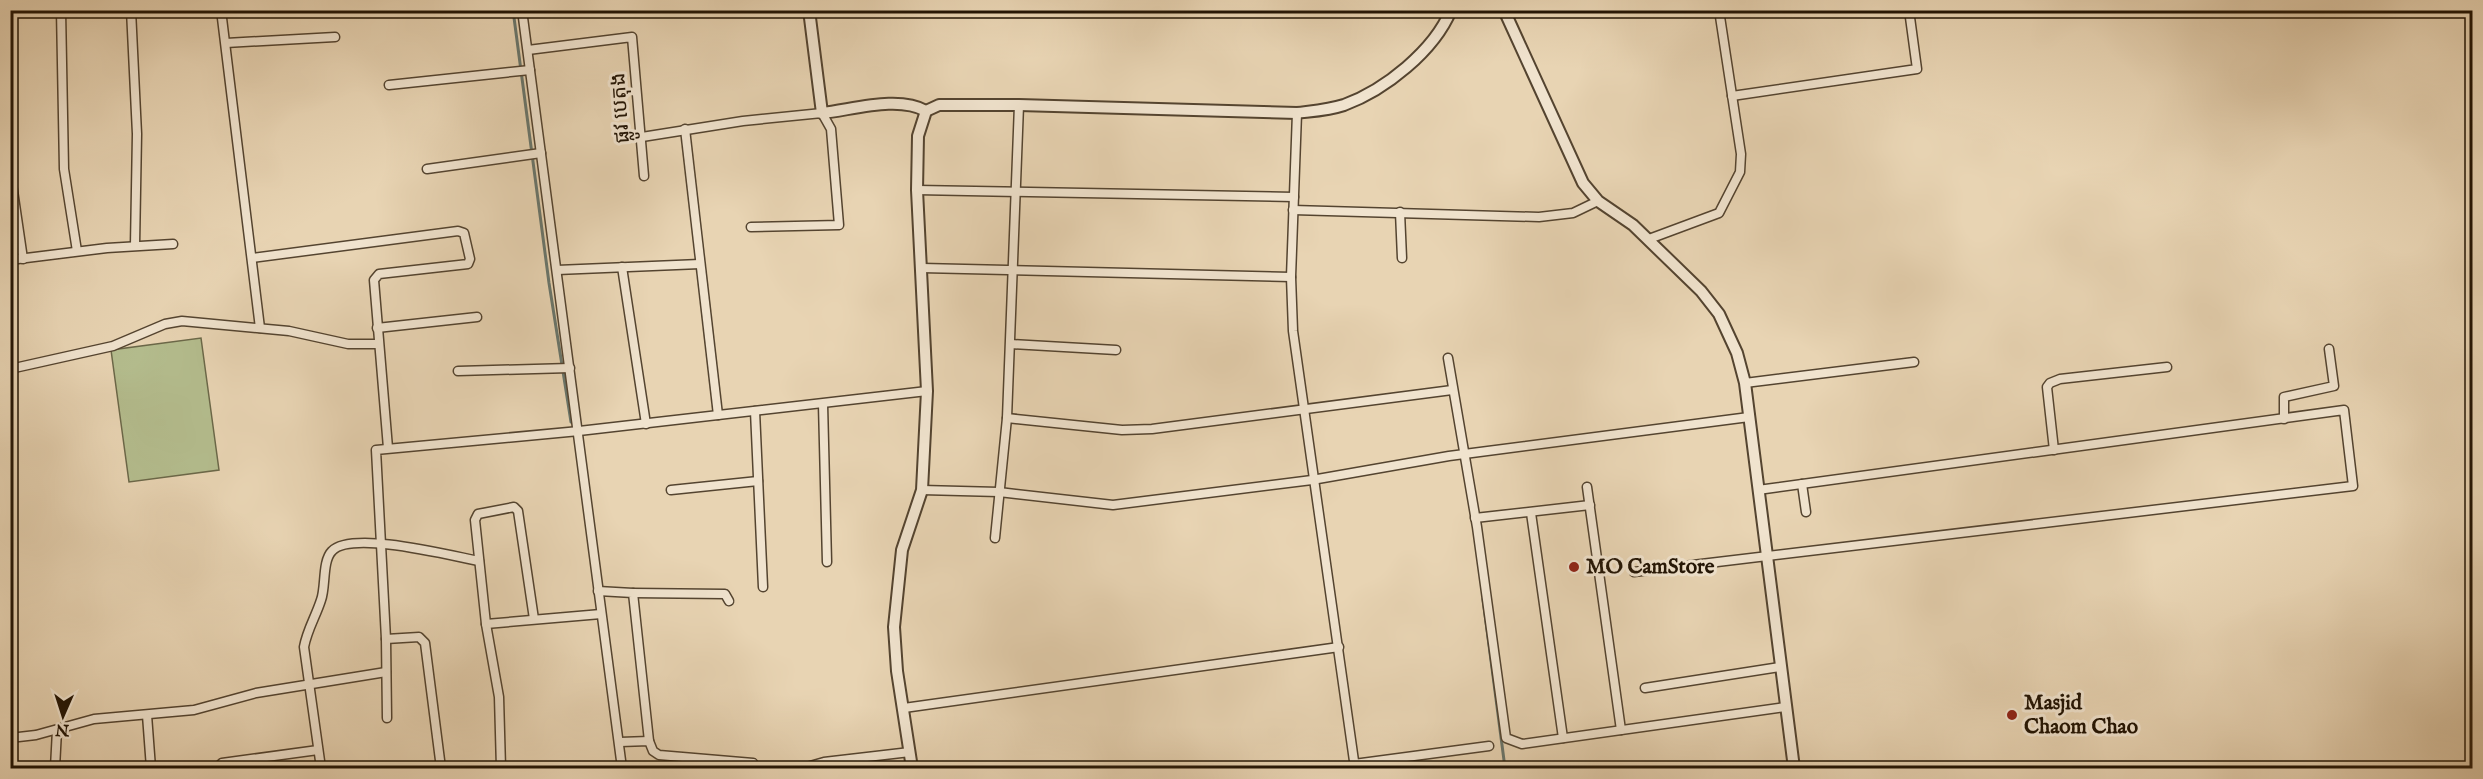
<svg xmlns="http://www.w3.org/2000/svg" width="2483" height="779" viewBox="0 0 2483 779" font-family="'IM FELL English','Noto Sans Khmer',serif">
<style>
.green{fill:#b4bd8e;stroke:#6b6849;stroke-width:1.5}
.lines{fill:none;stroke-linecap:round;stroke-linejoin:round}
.stream{stroke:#69766c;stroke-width:3}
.minor-casing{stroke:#544430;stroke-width:11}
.tertiary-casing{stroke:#544430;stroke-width:14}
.minor{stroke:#f0e3ce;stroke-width:8}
.tertiary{stroke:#f0e3ce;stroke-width:10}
.poi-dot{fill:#8f2418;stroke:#f0e3ce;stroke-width:2}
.labels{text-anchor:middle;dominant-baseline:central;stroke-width:6;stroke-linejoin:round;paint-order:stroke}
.street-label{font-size:21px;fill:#221404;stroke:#f0e3ce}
.poi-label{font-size:21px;font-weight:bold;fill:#221404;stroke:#f0e3ce;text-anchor:start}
</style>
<rect width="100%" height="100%" fill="#e8d4b3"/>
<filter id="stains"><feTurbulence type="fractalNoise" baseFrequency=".00333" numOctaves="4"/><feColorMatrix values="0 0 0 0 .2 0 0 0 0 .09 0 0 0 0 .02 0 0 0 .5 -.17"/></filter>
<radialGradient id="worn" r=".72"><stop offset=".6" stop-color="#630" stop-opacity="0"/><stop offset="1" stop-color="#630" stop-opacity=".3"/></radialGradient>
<path class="green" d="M 201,338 L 219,470 L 129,482 L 111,350 Z"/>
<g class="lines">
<g class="stream">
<path d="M 513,10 L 549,283 L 571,422"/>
<path d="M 1483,599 L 1505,768"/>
</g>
<g class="minor-casing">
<g id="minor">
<path d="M 61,10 L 64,169 L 77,251"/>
<path d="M 131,10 L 137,134 L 135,245"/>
<path d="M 221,10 L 260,328"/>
<path d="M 522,10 L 622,768"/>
<path d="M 226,43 L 335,37"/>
<path d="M 528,50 L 632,37 L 644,176"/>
<path d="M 389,85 L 530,70"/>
<path d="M 1732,96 L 1917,69 L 1909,10"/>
<path d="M 1297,113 L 1291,277 L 1293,331 L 1355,768"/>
<path d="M 685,129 L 718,415"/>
<path d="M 642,137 L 743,121 L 822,113 L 831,129 L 839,225 L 751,227"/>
<path d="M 427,169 L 541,153"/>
<path d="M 10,170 L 23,259"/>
<path d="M 917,190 L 1294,197"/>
<path d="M 1293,210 L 1539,217 L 1573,213 L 1598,201"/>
<path d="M 1400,212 L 1402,258"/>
<path d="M 1649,239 L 1719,213 L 1740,172 L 1741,154 L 1719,10"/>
<path d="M 252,258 L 458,231 L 464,233 L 470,259 L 468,264 L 379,274 L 374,280 L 388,448"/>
<path d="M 10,260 L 107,248 L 173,244"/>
<path d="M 622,267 L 646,424"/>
<path d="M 922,268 L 1291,277"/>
<path d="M 557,270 L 700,264"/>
<path d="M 377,328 L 477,317"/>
<path d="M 1011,344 L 1116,350"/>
<path d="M 1448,358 L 1477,527 L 1506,738 L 1522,744 L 1785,707"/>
<path d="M 10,369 L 113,346 L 165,324 L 182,321 L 289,331 L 348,344 L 378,344"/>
<path d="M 458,371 L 570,368"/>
<path d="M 1745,383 L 1914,362"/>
<path d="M 823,404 L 827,562"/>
<path d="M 755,411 L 763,587"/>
<path d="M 1007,418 L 1122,430 L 1152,429 L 1452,390"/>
<path d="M 2284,419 L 2284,397 L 2334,386 L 2329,349"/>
<path d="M 2054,450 L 2047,387 L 2050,383 L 2060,379 L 2167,367"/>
<path d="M 1802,484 L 1806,512"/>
<path d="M 1587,487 L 1621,730"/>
<path d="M 671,490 L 758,481"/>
<path d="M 922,490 L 999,492 L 1113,505 L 1312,480 L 1449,456 L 1749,417"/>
<path d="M 1531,513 L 1563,738"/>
<path d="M 1475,518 L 1590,505"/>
<path d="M 995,538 L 1007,418 L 1019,105"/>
<path d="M 1634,572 L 2353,486 L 2344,410 L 1758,490"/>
<path d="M 598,591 L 633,593 L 649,741"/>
<path d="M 633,593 L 725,594 L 729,601"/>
<path d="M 486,624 L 601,614"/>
<path d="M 386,639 L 419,637 L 425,643 L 441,768"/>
<path d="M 1645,688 L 1780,667"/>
<path d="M 904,708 L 1339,647"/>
<path d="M 147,715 L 151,768"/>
<path d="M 387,718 L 386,639 L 376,450 L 579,431 L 927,391"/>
<path d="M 10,738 L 36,735 L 94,719 L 194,710 L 256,693 L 386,672"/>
<path d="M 620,742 L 649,741 L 653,751 L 659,755 L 753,763"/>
<path d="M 1354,764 L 1489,746"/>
<path d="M 55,768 L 57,730"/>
<path d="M 217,768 L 222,763 L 318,750"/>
<path d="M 321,768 L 304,647 C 307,630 316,616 321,600 C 326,587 322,561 332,551 C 352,530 452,556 479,561"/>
<path d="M 501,768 L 499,697 L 486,624 L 475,520 L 478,514 L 514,507 L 518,511 L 534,619"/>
<path d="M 803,768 L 824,762 L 910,752"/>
</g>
</g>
<g class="tertiary-casing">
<g id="tertiary">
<path d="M 809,10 L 822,113 C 852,110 898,95 926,111"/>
<path d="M 1504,10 L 1583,183 L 1598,201 L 1633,225 L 1701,291 L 1719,314 L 1737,353 L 1745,383 L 1794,768"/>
<path d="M 912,768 L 897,671 L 894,627 L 902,550 L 922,490 L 927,391 L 917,190 L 918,136 L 926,111 L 939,105 L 1019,105 L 1297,113 C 1313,111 1329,110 1344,105 C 1385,90 1434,51 1451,10"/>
</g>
</g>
<use href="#minor" class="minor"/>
<use href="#tertiary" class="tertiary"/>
</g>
<g class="poi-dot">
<circle cx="1574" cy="567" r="6"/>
<circle cx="2012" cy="715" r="6"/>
</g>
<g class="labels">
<g class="street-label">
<text transform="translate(621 108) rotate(-94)">ផ្លូវ បេតុង</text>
</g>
<g class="poi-label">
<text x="1586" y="567">MO CamStore</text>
<text x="2024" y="703">Masjid<tspan x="2024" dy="24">Chaom Chao</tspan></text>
</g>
</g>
<rect width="2483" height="779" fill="none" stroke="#e8d4b3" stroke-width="36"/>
<rect x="12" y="12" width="2459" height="755" fill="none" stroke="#221404" stroke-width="3"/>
<rect x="18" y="18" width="2447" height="743" fill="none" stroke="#221404" stroke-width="1.5"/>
<g transform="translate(63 716) rotate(183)" stroke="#f0e3ce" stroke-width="4.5" paint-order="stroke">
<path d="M0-4.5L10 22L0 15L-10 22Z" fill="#221404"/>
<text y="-9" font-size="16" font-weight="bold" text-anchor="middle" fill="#221404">N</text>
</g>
<rect width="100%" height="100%" filter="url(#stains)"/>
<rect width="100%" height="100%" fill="url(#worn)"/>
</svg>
